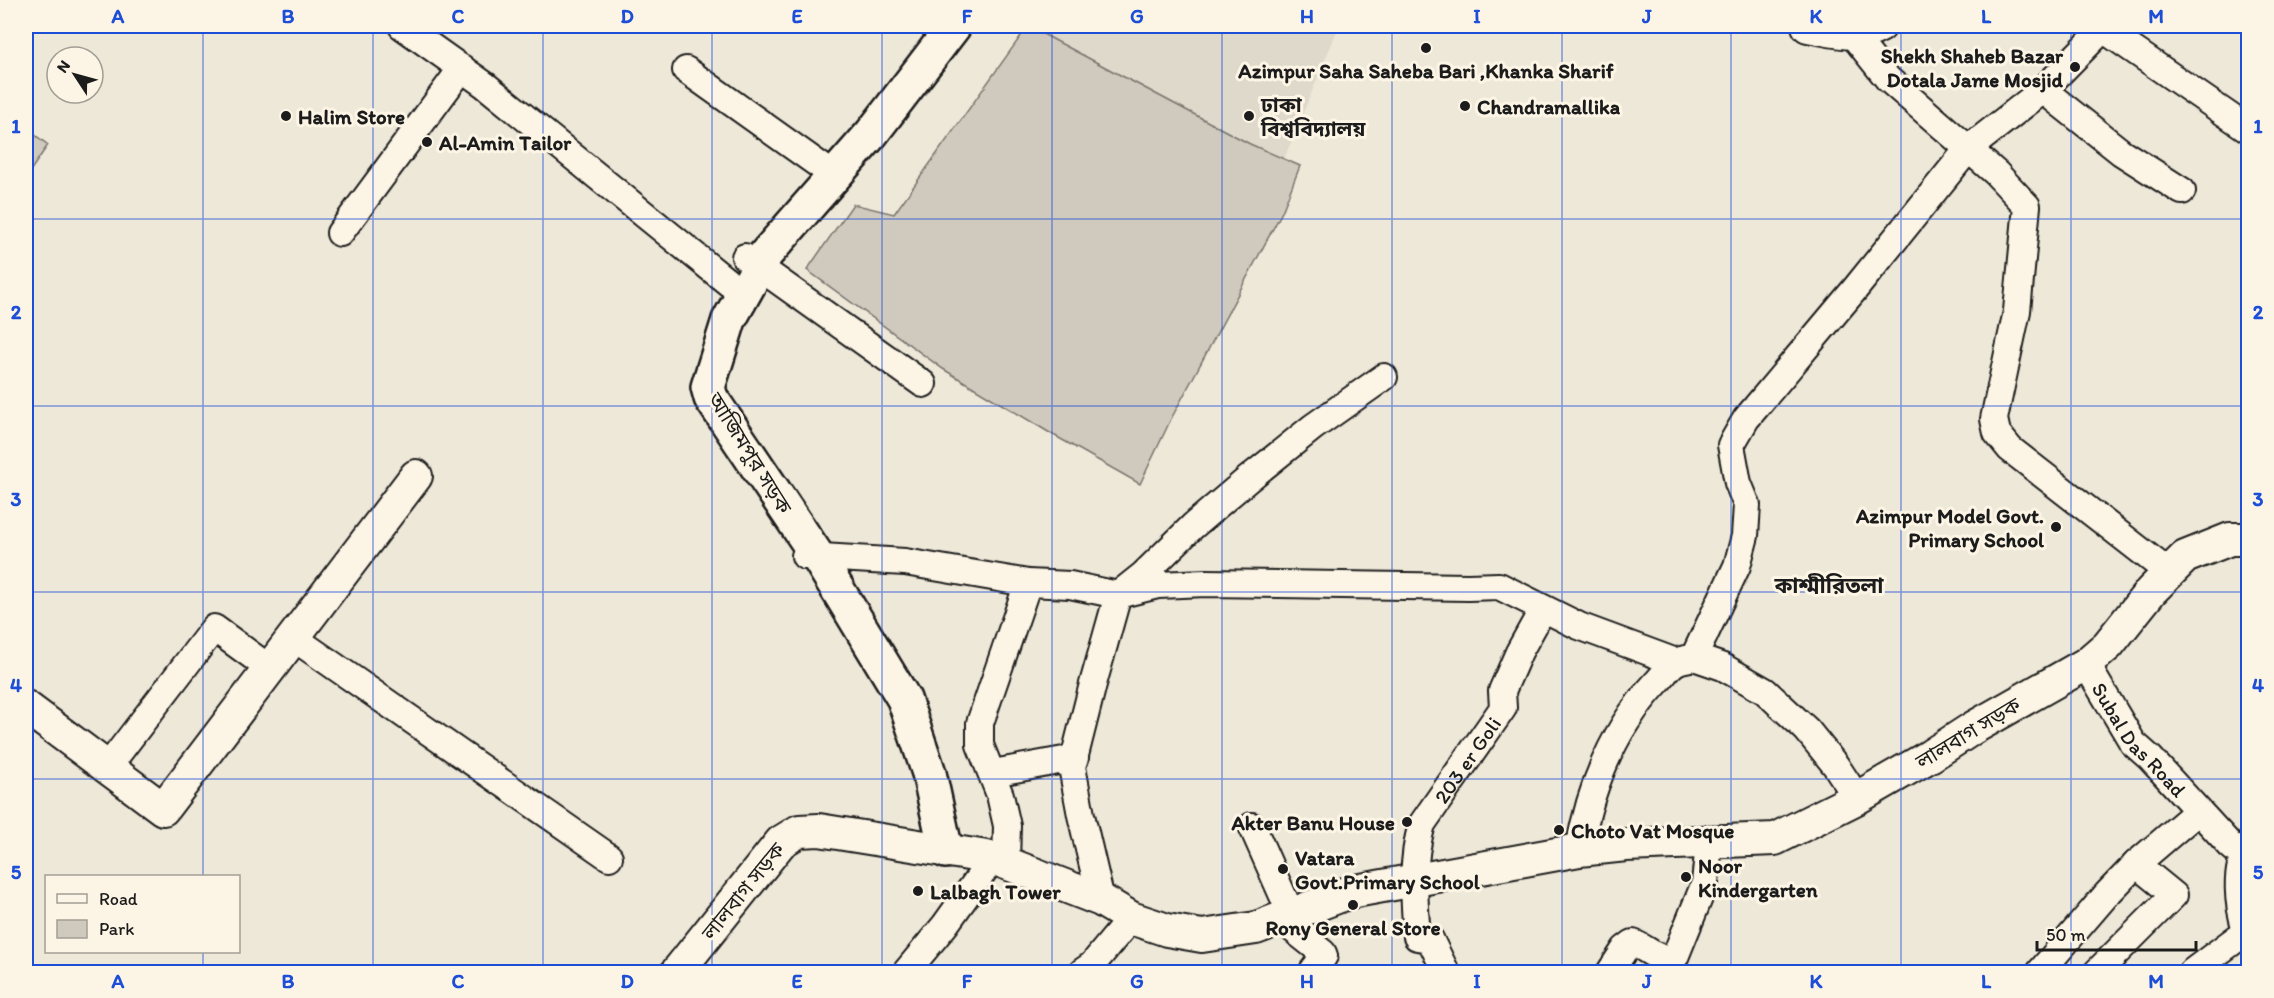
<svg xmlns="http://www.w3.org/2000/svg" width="2274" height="998" viewBox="0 0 2274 998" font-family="Itim,'Noto Sans Bengali',sans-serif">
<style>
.built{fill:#ded9cb}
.green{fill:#cfcabd;stroke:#76736c;stroke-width:1.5}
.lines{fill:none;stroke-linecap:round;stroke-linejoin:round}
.minor-casing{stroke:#1c1c1c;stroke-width:30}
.tertiary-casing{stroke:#1c1c1c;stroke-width:36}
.secondary-casing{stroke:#1c1c1c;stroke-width:38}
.minor{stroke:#fcf5e5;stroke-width:26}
.tertiary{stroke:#fcf5e5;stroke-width:32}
.secondary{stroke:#fcf5e5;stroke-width:33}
.grid{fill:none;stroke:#1d4ed8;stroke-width:1.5;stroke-opacity:0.55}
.poi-dot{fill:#1c1c1c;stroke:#fcf5e5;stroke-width:2}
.labels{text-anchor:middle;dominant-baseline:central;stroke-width:6;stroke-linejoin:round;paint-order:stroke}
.poi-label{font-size:21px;font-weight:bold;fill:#1c1c1c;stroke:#fcf5e5;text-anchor:start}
.street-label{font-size:21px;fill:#1c1c1c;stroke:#fcf5e5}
.neighbourhood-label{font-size:22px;font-weight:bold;fill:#1c1c1c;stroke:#fcf5e5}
.neatline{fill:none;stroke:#1d4ed8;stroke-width:2}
.grid-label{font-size:20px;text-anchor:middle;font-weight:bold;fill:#1d4ed8}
</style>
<rect width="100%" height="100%" fill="#eee8d9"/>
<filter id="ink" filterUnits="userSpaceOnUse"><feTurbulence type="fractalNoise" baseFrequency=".0167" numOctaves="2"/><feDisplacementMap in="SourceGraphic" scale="12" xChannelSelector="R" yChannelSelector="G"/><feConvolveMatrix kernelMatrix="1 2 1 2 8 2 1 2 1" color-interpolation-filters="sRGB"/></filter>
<g filter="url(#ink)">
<path class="built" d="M 1028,26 L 1339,26 L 1284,159 L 1250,144 Z"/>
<g class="green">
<path d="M 1028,26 L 1250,144 L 1300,166 L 1282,212 L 1171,419 L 1140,484 L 1050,433 L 943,369 L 807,270 L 853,204 L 894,214 Z"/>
<path d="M 26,128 L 48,145 L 26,177 Z"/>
</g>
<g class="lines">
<g class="minor-casing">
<g id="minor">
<path d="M 402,26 L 485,85 L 730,284"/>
<path d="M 1852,34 L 1888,79 L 1996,173 L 2027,206 L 2017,311 L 1994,419 L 1997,433 L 2010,449 L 2168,572"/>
<path d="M 686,70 L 822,167"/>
<path d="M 2043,90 L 2103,29 L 2248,129"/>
<path d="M 340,233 L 462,68"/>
<path d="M 745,257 L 923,384"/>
<path d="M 805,556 L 905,562 L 1028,583 L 1070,585 L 1118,595 L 1158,585 L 1206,583 L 1468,587 L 1499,586 L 1579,626 L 1676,662"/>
<path d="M 294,638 L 609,857"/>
<path d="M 1694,657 L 1723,667 L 1765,691 L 1807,730 L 1836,766 L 1857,798"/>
<path id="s1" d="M 2086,664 L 2133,743 L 2150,758 L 2230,845 L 2243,856"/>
<path d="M 107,768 L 214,628 L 269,668"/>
<path d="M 993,773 L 1075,758"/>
<path d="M 1252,826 L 1291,914 L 1288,919 L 1289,926 L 1323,953 L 1324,956 L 1312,972"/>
<path d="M 1579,850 C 1590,787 1613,729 1657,682 C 1663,676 1669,666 1676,662 C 1681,659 1689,659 1694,657 L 1737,566 L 1745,536 L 1747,505 L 1738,483 L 1731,445 L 1746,419 L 1855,289 L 1968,149 L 2043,90 L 2121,152 L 2182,191"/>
<path d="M 1006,862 L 1007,826 L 1000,795 L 980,745 L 980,723 L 1028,583"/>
<path d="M 1101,900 L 1081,815 L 1072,767 L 1093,684 L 1118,595 L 1143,575 L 1193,526 L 1247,480 L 1313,427 L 1384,377"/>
<path d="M 2246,930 C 2238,905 2234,871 2248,847"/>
<path d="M 906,972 L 945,925 L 993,858"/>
<path d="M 1082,972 L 1092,965 L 1131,918"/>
<path id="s2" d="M 1446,972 L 1430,939 L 1417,937 C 1414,898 1411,862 1422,824 L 1503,708 L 1502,691 L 1519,652 L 1543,609"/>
<path d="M 1610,972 L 1625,949 L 1633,943 C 1646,947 1662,965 1675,957 L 1705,883 L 1709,843"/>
<path d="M 2040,972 L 2107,894 L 2136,864 L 2198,811"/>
<path d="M 2097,972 L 2174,895 L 2136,864"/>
<path d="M 2192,972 L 2248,930"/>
</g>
</g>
<g class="tertiary-casing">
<g id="tertiary">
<path d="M 1808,26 C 1832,30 1858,39 1880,26"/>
<path d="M 26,707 L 163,809 L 416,476"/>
<path d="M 677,972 L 781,842 L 799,831 L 819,830 L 993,858 L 1101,900 L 1131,918 L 1167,930 L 1202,936 L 1256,928 L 1350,892 L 1579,850 L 1626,845 L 1775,839 L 1857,798 L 1930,756 L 1973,728 L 2086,664 L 2108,645 L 2151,591 L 2185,557 L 2230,539 L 2248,539"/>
</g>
</g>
<g class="secondary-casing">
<path id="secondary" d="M 946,851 L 929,773 L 904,699 L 818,557 L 711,398 L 708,387 L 729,320 L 766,254 L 872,133 L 954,26"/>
</g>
<use href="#minor" class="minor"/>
<use href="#tertiary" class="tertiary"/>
<use href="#secondary" class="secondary"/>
</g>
</g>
<path class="grid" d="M 203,26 L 203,876M 373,26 L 373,972M 543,26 L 543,972M 712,26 L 712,972M 882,26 L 882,972M 1052,26 L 1052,972M 1222,26 L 1222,972M 1392,26 L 1392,972M 1562,26 L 1562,972M 1731,26 L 1731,972M 1901,26 L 1901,972M 2071,26 L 2071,972M 26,219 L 2248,219M 26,406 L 2248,406M 26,592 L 2248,592M 26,779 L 2248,779M 203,952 L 203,972"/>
<g class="poi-dot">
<circle cx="1426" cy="48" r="6"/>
<circle cx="2075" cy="67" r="6"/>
<circle cx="1465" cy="106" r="6"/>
<circle cx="286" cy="116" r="6"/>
<circle cx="1249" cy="116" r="6"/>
<circle cx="427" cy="142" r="6"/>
<circle cx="2056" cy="527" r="6"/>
<circle cx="1407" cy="822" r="6"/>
<circle cx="1559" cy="830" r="6"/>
<circle cx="1283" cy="869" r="6"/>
<circle cx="1686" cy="877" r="6"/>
<circle cx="918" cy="891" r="6"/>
<circle cx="1353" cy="905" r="6"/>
</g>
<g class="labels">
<g class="poi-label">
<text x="2063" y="55" text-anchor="end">Shekh Shaheb Bazar<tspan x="2063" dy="24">Dotala Jame Mosjid</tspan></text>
<text x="1426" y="70" text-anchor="middle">Azimpur Saha Saheba Bari ,Khanka Sharif</text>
<text x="1261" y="104">ঢাকা<tspan x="1261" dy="24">বিশ্ববিদ্যালয়</tspan></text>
<text x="1477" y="106">Chandramallika</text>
<text x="298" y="116">Halim Store</text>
<text x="439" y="142">Al-Amin Tailor</text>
<text x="2044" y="515" text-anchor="end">Azimpur Model Govt.<tspan x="2044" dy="24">Primary School</tspan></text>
<text x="1395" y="822" text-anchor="end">Akter Banu House</text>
<text x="1571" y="830">Choto Vat Mosque</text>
<text x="1295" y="857">Vatara<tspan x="1295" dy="24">Govt.Primary School</tspan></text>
<text x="1698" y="865">Noor<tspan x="1698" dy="24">Kindergarten</tspan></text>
<text x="930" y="891">Lalbagh Tower</text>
<text x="1353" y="927" text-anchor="middle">Rony General Store</text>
</g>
<g class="street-label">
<text transform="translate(750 453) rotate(58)">আজিমপুর সড়ক</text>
<text transform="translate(1968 733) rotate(-31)">লালবাগ সড়ক</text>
<text stroke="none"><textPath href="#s1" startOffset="93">Subal Das Road</textPath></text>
<text stroke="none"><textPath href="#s2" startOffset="242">203 er Goli</textPath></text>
<text transform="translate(743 891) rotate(-51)">লালবাগ সড়ক</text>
</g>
<g class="neighbourhood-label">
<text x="1829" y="585">কাশ্মীরিতলা</text>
</g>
</g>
<rect width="2274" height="998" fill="none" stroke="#fcf5e5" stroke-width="66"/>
<rect x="45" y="875" width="195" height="78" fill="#fcf5e5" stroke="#a29e95" stroke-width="1.5"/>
<rect x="57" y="894" width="30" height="9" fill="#fcf5e5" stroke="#a29e95" stroke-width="1.5"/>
<text x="99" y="905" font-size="18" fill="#1c1c1c">Road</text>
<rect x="57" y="920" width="30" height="18" fill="#cfcabd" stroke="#a29e95" stroke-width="1.5"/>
<text x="99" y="935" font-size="18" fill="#1c1c1c">Park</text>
<g transform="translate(75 75) rotate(306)"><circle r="28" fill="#fcf5e5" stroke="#a29e95" stroke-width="1.5"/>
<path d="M0-4.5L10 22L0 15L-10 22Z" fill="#1c1c1c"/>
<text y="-9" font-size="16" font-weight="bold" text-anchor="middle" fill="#1c1c1c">N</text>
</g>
<path d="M2037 941v9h159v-9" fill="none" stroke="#1c1c1c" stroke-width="3"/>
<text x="2046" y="941" font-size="18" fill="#1c1c1c" stroke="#fcf5e5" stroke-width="4.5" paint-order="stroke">50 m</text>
<rect x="33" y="33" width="2208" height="932" class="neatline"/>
<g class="grid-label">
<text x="118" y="23">A</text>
<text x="288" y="23">B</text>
<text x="458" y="23">C</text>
<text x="627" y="23">D</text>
<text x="797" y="23">E</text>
<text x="967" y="23">F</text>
<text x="1137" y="23">G</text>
<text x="1307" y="23">H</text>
<text x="1477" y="23">I</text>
<text x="1647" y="23">J</text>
<text x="1816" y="23">K</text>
<text x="1986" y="23">L</text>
<text x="2156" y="23">M</text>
<text x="16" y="133">1</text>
<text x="2258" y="133">1</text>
<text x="16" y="319">2</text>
<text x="2258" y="319">2</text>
<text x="16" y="506">3</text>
<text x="2258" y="506">3</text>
<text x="16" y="692">4</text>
<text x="2258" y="692">4</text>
<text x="16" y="879">5</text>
<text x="2258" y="879">5</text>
<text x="118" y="988">A</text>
<text x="288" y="988">B</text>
<text x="458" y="988">C</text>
<text x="627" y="988">D</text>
<text x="797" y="988">E</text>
<text x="967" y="988">F</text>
<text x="1137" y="988">G</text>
<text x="1307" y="988">H</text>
<text x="1477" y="988">I</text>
<text x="1647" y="988">J</text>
<text x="1816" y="988">K</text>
<text x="1986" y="988">L</text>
<text x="2156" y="988">M</text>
</g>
</svg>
